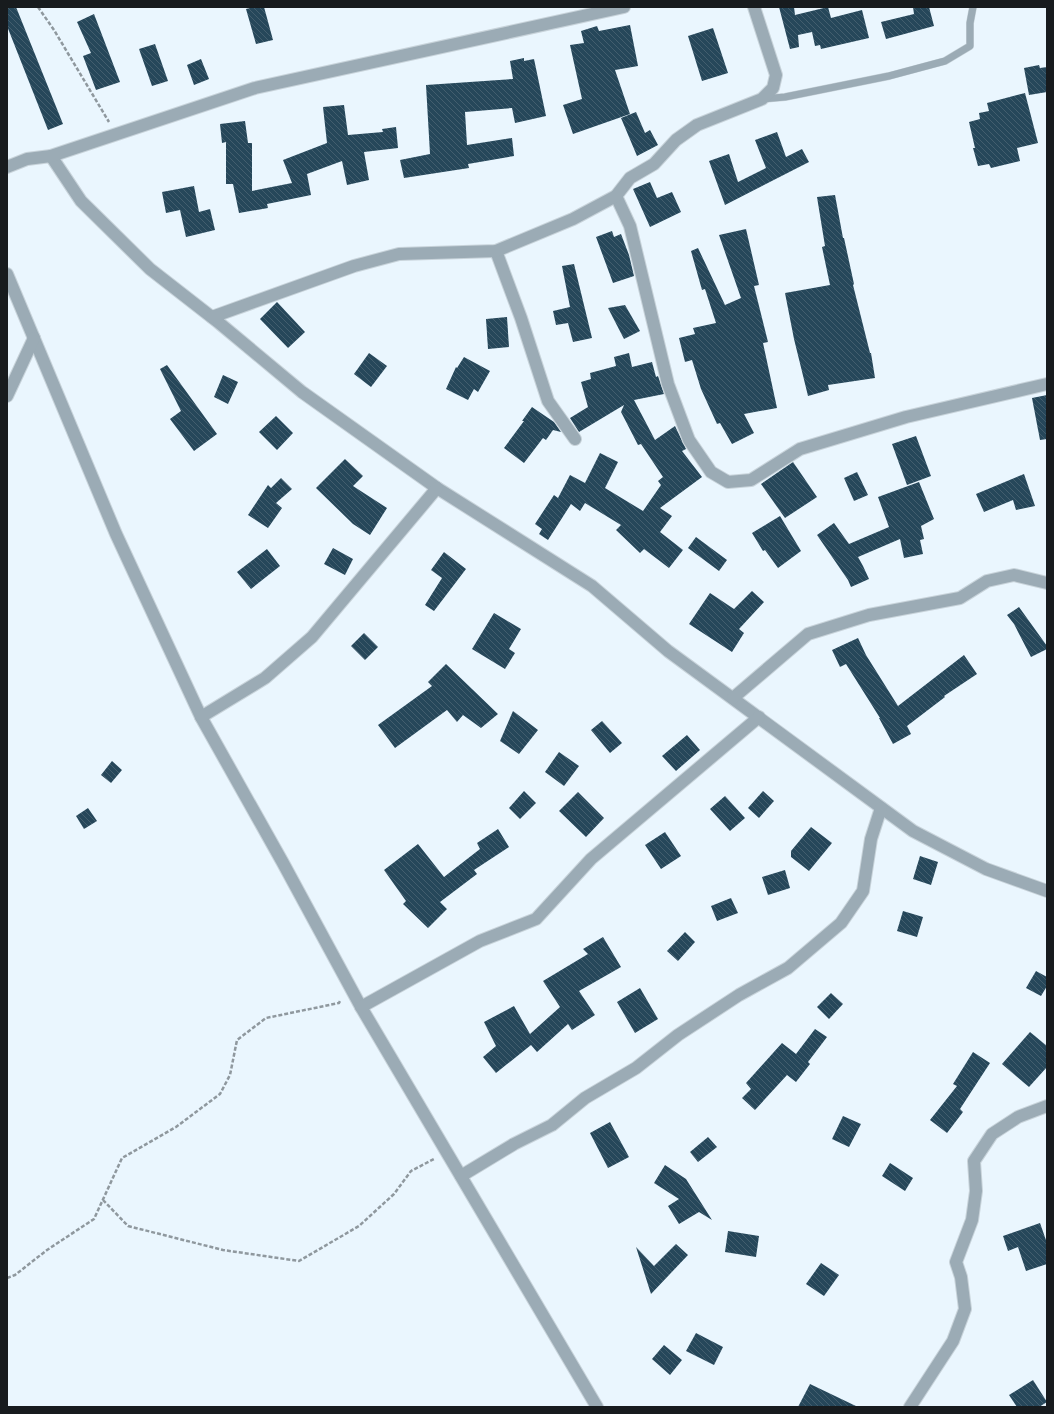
<svg xmlns="http://www.w3.org/2000/svg" width="1054" height="1414" viewBox="0 0 1054 1414" font-family="Spectral,serif">
<style>
.building{fill:url(#building-back-hatch)}
.lines{fill:none;stroke-linecap:round;stroke-linejoin:round}
.service-casing{stroke:#c8d3da;stroke-width:8}
.minor-casing{stroke:#c8d3da;stroke-width:14}
.path{stroke:#8f989e;stroke-width:2.5;stroke-dasharray:4 2;stroke-linecap:butt}
.service{stroke:#9babb5;stroke-width:7}
.minor{stroke:#9babb5;stroke-width:12}
</style>
<defs>
<pattern id="building-back-hatch" width="6" height="6" patternUnits="userSpaceOnUse"><rect width="6" height="6" fill="#26475a"/><path d="M-1 5l2 2M0 0l6 6M5-1l2 2" fill="none" stroke="#435e6e"/></pattern>
</defs>
<rect width="100%" height="100%" fill="#eaf6fe"/>
<g class="building">
<path d="M 7,7 L 16,7 L 63,124 L 48,130 L 7,26 Z"/>
<path d="M 254,7 L 264,7 L 273,40 L 256,44 L 246,9 Z"/>
<path d="M 779,7 L 794,7 L 795,15 L 828,7 L 831,18 L 862,10 L 869,38 L 821,49 L 820,45 L 815,46 L 812,32 L 798,35 L 799,47 L 790,49 Z"/>
<path d="M 913,7 L 929,7 L 934,26 L 886,39 L 881,22 L 914,14 Z"/>
<path d="M 94,14 L 120,82 L 96,90 L 83,56 L 91,53 L 77,22 Z"/>
<path d="M 630,25 L 638,66 L 615,70 L 630,114 L 573,134 L 563,105 L 582,99 L 570,45 L 584,43 L 581,31 L 597,26 L 599,31 Z"/>
<path d="M 713,28 L 728,73 L 702,81 L 688,36 Z"/>
<path d="M 155,44 L 168,81 L 152,86 L 139,49 Z"/>
<path d="M 524,58 L 524,61 L 534,59 L 546,116 L 515,123 L 512,108 L 465,112 L 467,145 L 512,138 L 514,156 L 468,164 L 469,168 L 404,178 L 400,160 L 430,154 L 426,85 L 513,79 L 510,61 Z"/>
<path d="M 201,59 L 209,79 L 194,85 L 187,65 Z"/>
<path d="M 1039,65 L 1040,68 L 1047,67 L 1047,92 L 1029,95 L 1024,68 Z"/>
<path d="M 1025,93 L 1038,143 L 1017,148 L 1020,161 L 991,168 L 989,164 L 978,166 L 973,148 L 975,148 L 969,122 L 980,119 L 979,113 L 989,111 L 987,103 Z"/>
<path d="M 344,105 L 348,135 L 383,132 L 382,129 L 396,127 L 398,148 L 364,152 L 369,180 L 347,185 L 342,161 L 307,174 L 311,195 L 267,204 L 268,208 L 239,213 L 233,184 L 226,184 L 226,142 L 222,143 L 220,124 L 245,121 L 248,143 L 252,143 L 252,191 L 292,183 L 283,160 L 327,143 L 323,107 Z"/>
<path d="M 636,112 L 645,133 L 650,130 L 658,145 L 637,156 L 621,118 Z"/>
<path d="M 777,132 L 786,157 L 802,149 L 809,162 L 725,205 L 709,161 L 729,154 L 738,182 L 766,168 L 755,140 Z"/>
<path d="M 650,182 L 657,198 L 672,192 L 681,212 L 650,227 L 633,189 Z"/>
<path d="M 194,186 L 199,212 L 210,209 L 215,230 L 186,237 L 180,210 L 166,213 L 162,192 Z"/>
<path d="M 835,195 L 843,238 L 844,238 L 854,284 L 853,285 L 870,353 L 871,353 L 875,378 L 828,385 L 829,390 L 808,396 L 794,339 L 785,293 L 830,285 L 822,247 L 825,246 L 817,197 Z"/>
<path d="M 746,229 L 759,285 L 754,286 L 768,342 L 763,343 L 777,408 L 744,414 L 754,433 L 732,444 L 720,423 L 717,424 L 701,389 L 692,360 L 685,362 L 679,338 L 695,334 L 693,328 L 716,323 L 705,289 L 702,290 L 691,251 L 698,248 L 725,305 L 741,298 L 719,235 Z"/>
<path d="M 612,231 L 614,237 L 621,234 L 629,255 L 634,276 L 613,283 L 596,237 Z"/>
<path d="M 574,264 L 592,338 L 573,342 L 568,323 L 556,325 L 553,311 L 570,307 L 562,266 Z"/>
<path d="M 277,302 L 305,332 L 288,348 L 260,319 Z"/>
<path d="M 625,305 L 640,331 L 624,339 L 608,308 Z"/>
<path d="M 507,317 L 509,347 L 488,349 L 486,319 Z"/>
<path d="M 369,353 L 387,366 L 371,387 L 354,374 Z"/>
<path d="M 629,353 L 632,367 L 652,362 L 656,377 L 658,376 L 664,394 L 634,400 L 655,440 L 675,426 L 686,449 L 682,451 L 702,477 L 660,508 L 672,516 L 660,532 L 683,550 L 669,568 L 644,549 L 640,553 L 616,530 L 621,525 L 585,503 L 580,511 L 571,504 L 548,540 L 539,534 L 542,529 L 535,524 L 554,495 L 558,498 L 570,475 L 585,483 L 600,453 L 618,462 L 605,488 L 643,511 L 661,485 L 658,481 L 663,477 L 641,444 L 638,445 L 621,412 L 624,405 L 579,432 L 570,418 L 588,407 L 581,382 L 591,379 L 590,373 L 616,366 L 614,357 Z"/>
<path d="M 464,357 L 490,371 L 478,392 L 474,389 L 468,400 L 446,389 L 456,367 L 457,368 Z"/>
<path d="M 167,365 L 217,434 L 194,451 L 170,419 L 181,411 L 160,369 Z"/>
<path d="M 223,375 L 238,382 L 228,404 L 214,397 Z"/>
<path d="M 1047,395 L 1047,439 L 1040,440 L 1032,398 Z"/>
<path d="M 532,407 L 554,422 L 561,432 L 553,430 L 546,440 L 543,438 L 524,463 L 504,448 L 524,421 L 522,421 Z"/>
<path d="M 276,416 L 293,433 L 277,450 L 259,432 Z"/>
<path d="M 916,436 L 931,476 L 907,485 L 892,444 Z"/>
<path d="M 345,459 L 363,476 L 353,486 L 387,508 L 370,535 L 353,524 L 316,488 Z"/>
<path d="M 793,462 L 817,497 L 785,518 L 761,484 Z"/>
<path d="M 857,472 L 868,495 L 854,501 L 844,478 Z"/>
<path d="M 1024,474 L 1035,506 L 1016,510 L 1013,500 L 984,512 L 976,494 Z"/>
<path d="M 281,478 L 292,489 L 276,503 L 282,508 L 268,528 L 248,515 L 268,485 L 271,488 Z"/>
<path d="M 919,482 L 934,519 L 921,526 L 924,539 L 920,540 L 923,554 L 904,558 L 900,539 L 858,557 L 863,566 L 869,579 L 851,587 L 848,580 L 817,535 L 834,523 L 849,544 L 889,527 L 878,497 Z"/>
<path d="M 780,516 L 801,551 L 778,568 L 765,550 L 763,551 L 752,533 Z"/>
<path d="M 696,537 L 727,560 L 719,571 L 688,548 Z"/>
<path d="M 333,548 L 353,559 L 345,575 L 324,564 Z"/>
<path d="M 267,549 L 280,566 L 251,589 L 237,572 Z"/>
<path d="M 444,552 L 466,569 L 434,611 L 425,605 L 442,578 L 431,570 Z"/>
<path d="M 752,591 L 764,602 L 739,629 L 744,633 L 732,652 L 689,624 L 710,593 L 734,609 Z"/>
<path d="M 1019,607 L 1047,646 L 1047,649 L 1031,657 L 1014,624 L 1007,615 Z"/>
<path d="M 494,613 L 521,629 L 509,649 L 515,653 L 505,669 L 472,649 Z"/>
<path d="M 364,633 L 378,647 L 365,660 L 351,646 Z"/>
<path d="M 858,638 L 866,655 L 898,706 L 964,655 L 977,674 L 944,696 L 945,697 L 907,726 L 911,734 L 893,744 L 879,718 L 880,718 L 846,664 L 840,667 L 832,650 Z"/>
<path d="M 446,664 L 498,714 L 481,728 L 463,715 L 457,722 L 447,710 L 395,748 L 378,725 L 432,686 L 428,682 Z"/>
<path d="M 513,711 L 538,730 L 519,754 L 500,741 Z"/>
<path d="M 602,721 L 622,743 L 610,753 L 591,730 Z"/>
<path d="M 687,735 L 700,750 L 676,771 L 662,756 Z"/>
<path d="M 559,752 L 579,766 L 564,786 L 545,772 Z"/>
<path d="M 112,761 L 122,770 L 111,783 L 101,775 Z"/>
<path d="M 524,791 L 536,803 L 520,819 L 509,808 Z"/>
<path d="M 763,791 L 774,801 L 759,818 L 748,808 Z"/>
<path d="M 578,792 L 604,818 L 586,837 L 559,811 Z"/>
<path d="M 725,796 L 745,818 L 730,831 L 710,809 Z"/>
<path d="M 88,808 L 97,821 L 84,829 L 76,816 Z"/>
<path d="M 811,827 L 832,843 L 809,871 L 791,857 L 791,851 Z"/>
<path d="M 498,829 L 509,847 L 474,870 L 477,874 L 440,902 L 447,909 L 428,928 L 403,904 L 406,901 L 384,870 L 418,844 L 444,877 L 480,849 L 477,843 Z"/>
<path d="M 665,832 L 681,856 L 661,869 L 645,845 Z"/>
<path d="M 920,856 L 938,862 L 931,885 L 913,879 Z"/>
<path d="M 785,870 L 790,888 L 768,895 L 762,877 Z"/>
<path d="M 731,898 L 738,913 L 717,921 L 711,906 Z"/>
<path d="M 903,911 L 923,917 L 917,937 L 897,931 Z"/>
<path d="M 685,932 L 695,942 L 678,961 L 667,951 Z"/>
<path d="M 603,937 L 621,967 L 579,991 L 595,1015 L 572,1030 L 568,1024 L 537,1052 L 531,1045 L 496,1073 L 483,1057 L 496,1046 L 484,1022 L 514,1006 L 530,1034 L 560,1007 L 543,981 L 588,954 L 583,949 Z"/>
<path d="M 1036,971 L 1047,977 L 1047,986 L 1041,996 L 1026,988 Z"/>
<path d="M 640,988 L 658,1019 L 635,1033 L 617,1002 Z"/>
<path d="M 831,993 L 843,1004 L 829,1019 L 817,1007 Z"/>
<path d="M 815,1029 L 827,1037 L 808,1062 L 810,1064 L 796,1082 L 787,1075 L 755,1110 L 742,1098 L 751,1089 L 746,1083 L 782,1043 L 796,1054 Z"/>
<path d="M 1030,1032 L 1047,1046 L 1047,1067 L 1029,1087 L 1002,1064 Z"/>
<path d="M 973,1052 L 990,1063 L 960,1109 L 963,1112 L 947,1133 L 930,1120 L 957,1086 L 953,1084 Z"/>
<path d="M 843,1116 L 861,1124 L 849,1147 L 832,1139 Z"/>
<path d="M 610,1122 L 629,1157 L 608,1168 L 590,1133 Z"/>
<path d="M 708,1137 L 717,1147 L 698,1162 L 690,1152 Z"/>
<path d="M 890,1163 L 913,1178 L 905,1191 L 882,1176 Z"/>
<path d="M 665,1165 L 686,1179 L 712,1220 L 699,1212 L 679,1224 L 668,1206 L 679,1199 L 654,1183 Z"/>
<path d="M 1040,1223 L 1047,1243 L 1047,1264 L 1026,1271 L 1018,1247 L 1008,1251 L 1003,1236 Z"/>
<path d="M 728,1231 L 759,1236 L 756,1257 L 725,1252 Z"/>
<path d="M 676,1244 L 688,1255 L 651,1294 L 636,1247 L 654,1266 Z"/>
<path d="M 821,1263 L 839,1275 L 824,1296 L 806,1284 Z"/>
<path d="M 696,1333 L 723,1347 L 714,1365 L 686,1351 Z"/>
<path d="M 664,1345 L 682,1360 L 670,1375 L 652,1359 Z"/>
<path d="M 1033,1380 L 1047,1402 L 1039,1407 L 1017,1407 L 1009,1395 Z"/>
<path d="M 810,1384 L 858,1407 L 798,1407 Z"/>
</g>
<g class="lines">
<g class="service-casing">
<path id="service" d="M 762,99 L 785,97 L 889,76 L 945,61 L 970,46 L 970,23 L 973,7"/>
</g>
<g class="minor-casing">
<g id="minor">
<path d="M 51,156 L 81,201 L 150,269 L 218,322 L 302,392 L 437,488 L 592,586 L 668,651 L 913,831 L 986,869 L 1047,891"/>
<path d="M 7,167 L 27,159 L 51,156 L 255,88 L 624,7"/>
<path d="M 616,196 L 630,226 L 668,384 L 689,440 L 711,472 L 728,482 L 751,480 L 800,449 L 906,417 L 1047,384"/>
<path d="M 496,251 L 521,318 L 548,401 L 575,439"/>
<path d="M 7,274 L 116,534 L 201,717 L 283,863 L 361,1007 L 597,1407"/>
<path d="M 212,317 L 354,266 L 399,254 L 496,251 L 573,219 L 616,196 L 630,178 L 654,164 L 676,140 L 697,125 L 762,99 L 773,88 L 776,75 L 754,7"/>
<path d="M 7,396 L 34,338"/>
<path d="M 733,698 L 808,634 L 869,615 L 960,598 L 987,581 L 1014,575 L 1047,583"/>
<path d="M 201,717 L 265,678 L 312,637 L 437,488"/>
<path d="M 361,1007 L 480,941 L 536,919 L 591,859 L 759,717"/>
<path d="M 461,1176 L 514,1144 L 552,1125 L 585,1098 L 636,1068 L 678,1035 L 739,995 L 788,968 L 841,923 L 863,891 L 871,839 L 881,808"/>
<path d="M 910,1407 L 953,1341 L 965,1309 L 961,1277 L 956,1262 L 972,1220 L 976,1191 L 974,1161 L 992,1134 L 1018,1117 L 1047,1106"/>
</g>
</g>
<g class="path">
<path d="M 38,7 L 54,30 L 109,122"/>
<path d="M 103,1200 L 128,1226 L 223,1250 L 299,1261 L 359,1226 L 394,1194 L 411,1171 L 434,1159"/>
<path d="M 7,1278 L 15,1275 L 47,1250 L 94,1219 L 122,1158 L 176,1127 L 220,1094 L 230,1075 L 237,1040 L 266,1018 L 339,1003 L 340,1001"/>
</g>
<use href="#service" class="service"/>
<use href="#minor" class="minor"/>
</g>
<rect width="1054" height="1414" fill="none" stroke="#171b1e" stroke-width="16"/>
</svg>
